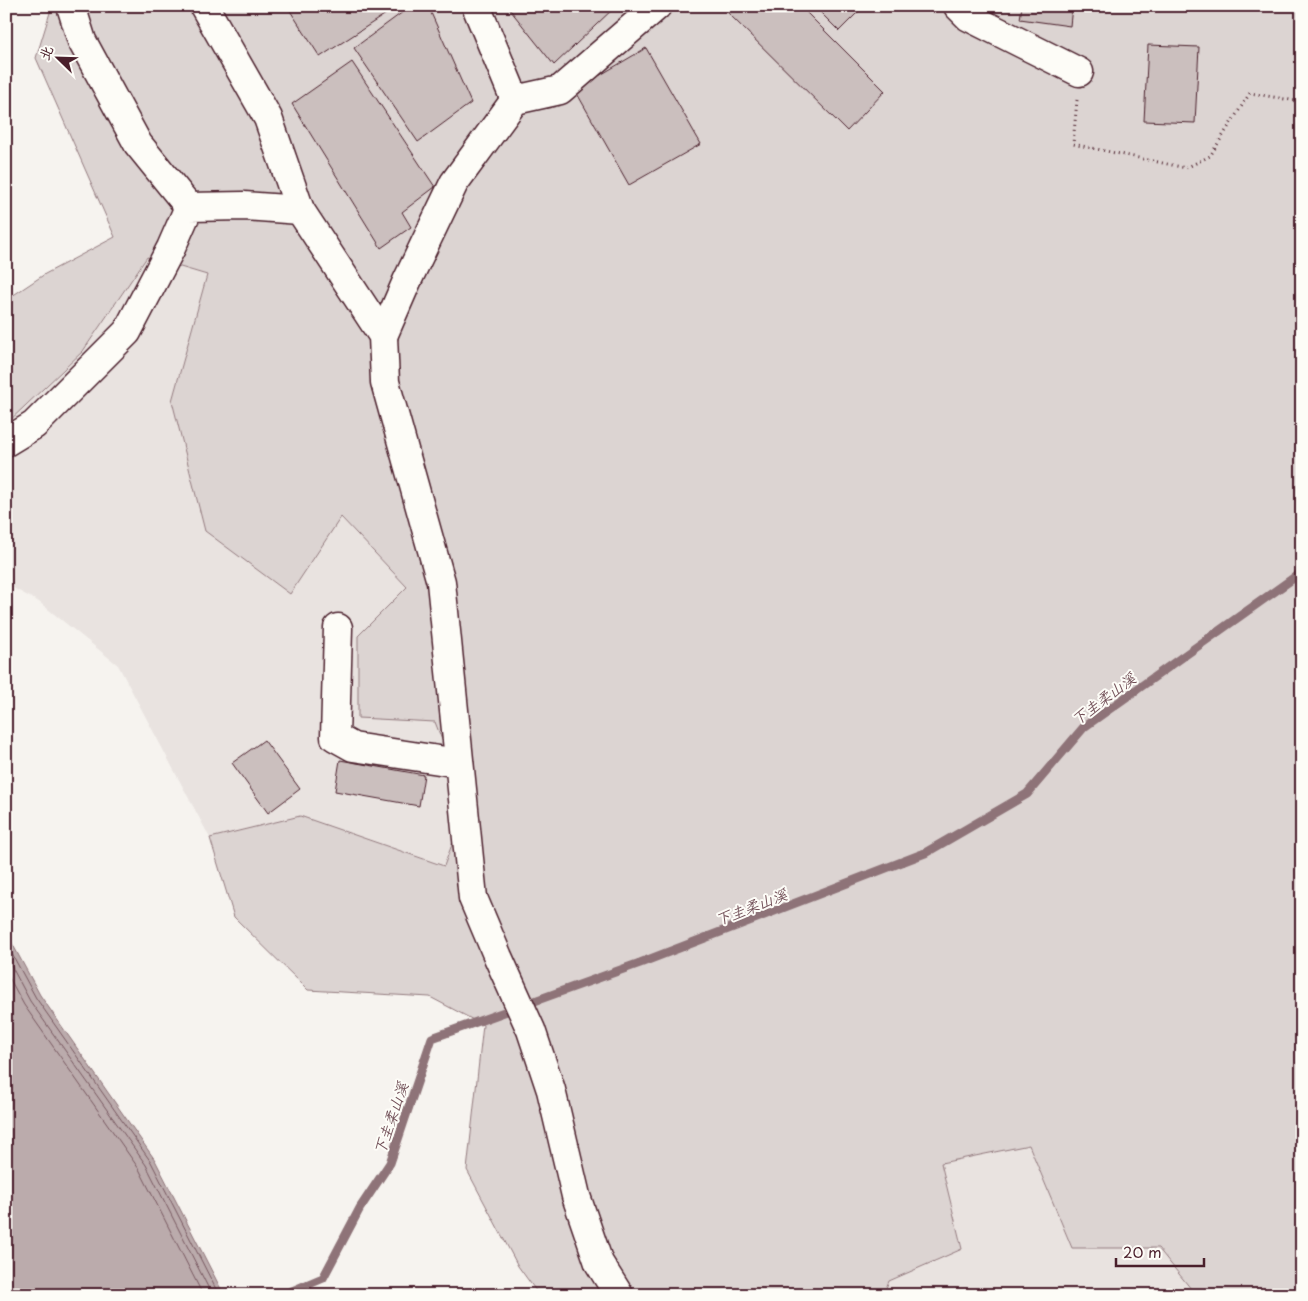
<svg xmlns="http://www.w3.org/2000/svg" width="1308" height="1301" viewBox="0 0 1308 1301" font-family="'Playpen Sans','LXGW WenKai TC',sans-serif">
<style>
.built{fill:#e9e3e0}
.green{fill:#dcd4d2;stroke:#937a7e}
.water{fill:#bbabac;stroke:#8e7378}
.lines{fill:none;stroke-linecap:round;stroke-linejoin:round}
.shore{stroke:#77575f;stroke-width:1}
.stream{stroke:#8e7378;stroke-width:9}
.building{fill:#cbbfbe;stroke:#4a1f2b}
.minor-casing{stroke:#4a1f2b;stroke-width:31}
.path{stroke:#4a1f2b;stroke-width:3;stroke-dasharray:1 4;stroke-linecap:butt}
.minor{stroke:#fdfcf7;stroke-width:28}
.labels{text-anchor:middle;dominant-baseline:central;stroke-width:4;stroke-linejoin:round;paint-order:stroke}
.water-label{font-size:15px;font-style:italic;fill:#725058;stroke:#fdfcf7}
</style>
<rect width="100%" height="100%" fill="#f6f3ef"/>
<filter id="ink" filterUnits="userSpaceOnUse"><feTurbulence type="fractalNoise" baseFrequency=".02" numOctaves="2"/><feDisplacementMap in="SourceGraphic" scale="10" xChannelSelector="R" yChannelSelector="G"/><feConvolveMatrix kernelMatrix="1 2 1 2 8 2 1 2 1" color-interpolation-filters="sRGB"/></filter>
<g filter="url(#ink)">
<g class="built">
<path d="M 147,257 L 207,275 L 172,401 L 341,517 L 408,588 L 358,636 L 358,717 L 435,721 L 467,804 L 444,866 L 300,816 L 210,838 L 118,665 L 39,602 L 6,584 L 6,424 L 83,351 Z"/>
<path d="M 1029,1145 L 1072,1248 L 1158,1248 L 1196,1295 L 883,1295 L 889,1281 L 962,1249 L 941,1163 Z"/>
</g>
<path class="green" d="M 52,6 L 1302,6 L 1302,1295 L 1196,1295 L 1158,1248 L 1072,1248 L 1029,1145 L 941,1163 L 962,1249 L 889,1281 L 883,1295 L 539,1295 L 518,1266 L 467,1170 L 483,1025 L 430,997 L 308,990 L 234,917 L 210,838 L 300,816 L 444,866 L 467,804 L 435,722 L 358,718 L 358,636 L 407,587 L 341,517 L 290,594 L 205,531 L 172,401 L 207,275 L 147,257 L 83,351 L 6,424 L 6,300 L 45,274 L 115,237 L 36,58 Z"/>
<path class="water" d="M 6,932 L 40,995 L 155,1160 L 224,1295 L 6,1295 Z"/>
<g class="lines">
<g class="shore">
<path d="M 6,943 L 36,998 L 151,1162 L 219,1295"/>
<path d="M 6,956 L 30,1001 L 146,1165 L 212,1295"/>
<path d="M 6,972 L 24,1005 L 139,1169 L 203,1295"/>
</g>
<path class="stream" d="M 283,1295 L 323,1278 L 360,1208 L 390,1163 L 432,1038 L 640,963 L 925,853 L 1027,794 L 1084,727 L 1302,572"/>
</g>
<g class="building">
<path d="M 287,6 L 398,6 L 320,57 Z"/>
<path d="M 411,6 L 428,6 L 471,103 L 418,142 L 354,48 Z"/>
<path d="M 507,6 L 616,6 L 554,65 Z"/>
<path d="M 721,6 L 800,6 L 885,91 L 847,131 Z"/>
<path d="M 814,6 L 864,6 L 839,31 Z"/>
<path d="M 1022,6 L 1072,6 L 1070,26 L 1020,19 Z"/>
<path d="M 1148,45 L 1199,47 L 1195,123 L 1144,121 Z"/>
<path d="M 646,48 L 701,144 L 629,185 L 575,90 Z"/>
<path d="M 352,62 L 435,187 L 402,212 L 411,227 L 381,248 L 292,104 Z"/>
<path d="M 264,740 L 300,789 L 268,813 L 232,763 Z"/>
<path d="M 340,760 L 424,775 L 419,806 L 335,791 Z"/>
</g>
<g class="lines">
<g class="minor-casing">
<g id="minor">
<path d="M 71,6 L 82,41 L 138,144 L 189,207"/>
<path d="M 204,6 L 268,118 L 300,210 L 383,336 L 385,382 L 441,582 L 473,898 L 498,957 L 531,1030 L 551,1090 L 576,1196 L 599,1263 L 619,1295"/>
<path d="M 476,6 L 515,100"/>
<path d="M 958,6 L 969,17 L 1079,72"/>
<path d="M 383,336 L 407,281 L 454,183 L 515,100 L 560,90 L 657,6"/>
<path d="M 6,442 L 34,425 L 127,332 L 171,248 L 189,207 L 244,206 L 300,210"/>
<path d="M 338,628 L 335,737 L 353,747 L 459,763"/>
</g>
</g>
<path class="path" d="M 1077,100 L 1073,144 L 1186,168 L 1210,156 L 1250,93 L 1302,102"/>
<use href="#minor" class="minor"/>
</g>
</g>
<g class="labels">
<g class="water-label">
<text transform="translate(1103 698) rotate(-37)">下圭柔山溪</text>
<text transform="translate(751 906) rotate(-21)">下圭柔山溪</text>
<text transform="translate(390 1118) rotate(-71)">下圭柔山溪</text>
</g>
</g>
<rect width="1308" height="1301" fill="none" stroke="#fdfcf7" stroke-width="25"/>
<rect x="12" y="12" width="1283" height="1276" fill="none" stroke="#4a1f2b" stroke-width="2" filter="url(#ink)"/>
<g transform="translate(58 58) rotate(293)" stroke="#fdfcf7" stroke-width="4" paint-order="stroke">
<path d="M0-4L9 19L0 12L-9 19Z" fill="#4a1f2b"/>
<text y="-8" font-size="14" font-weight="bold" text-anchor="middle" fill="#4a1f2b">北</text>
</g>
<path d="M1116 1258v8h88v-8" fill="none" stroke="#4a1f2b" stroke-width="2.5"/>
<text x="1123" y="1258" font-size="15" fill="#4a1f2b" stroke="#fdfcf7" stroke-width="4" paint-order="stroke">20 m</text>
</svg>
